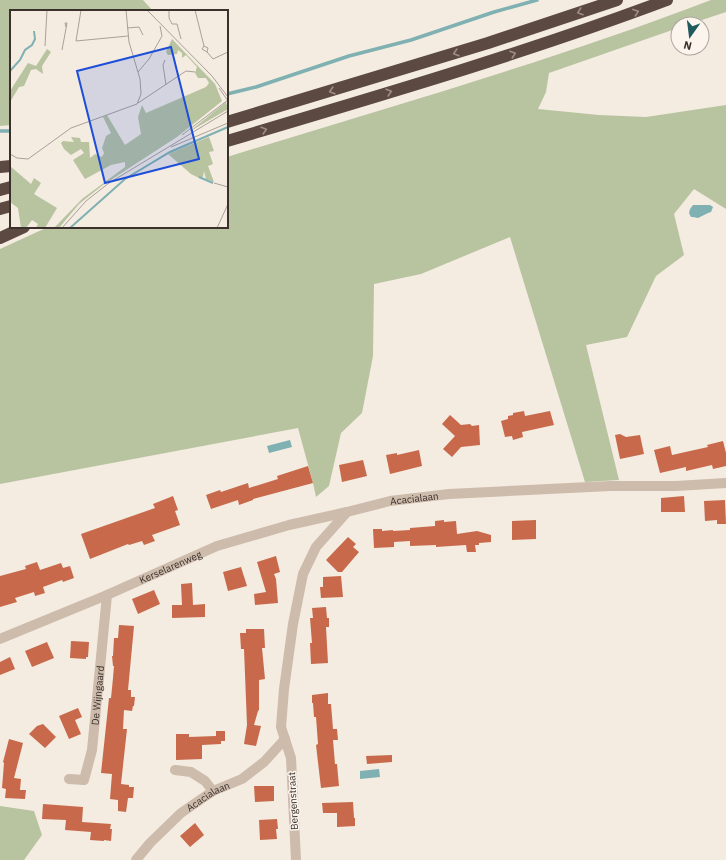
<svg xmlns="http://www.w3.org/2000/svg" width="726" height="860" viewBox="0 0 726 860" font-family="'IBM Plex Sans',sans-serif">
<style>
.green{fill:#b8c4a0}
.water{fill:#7fb0b2}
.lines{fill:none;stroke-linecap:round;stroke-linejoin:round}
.stream{stroke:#7fb0b2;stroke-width:3.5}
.building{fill:#c8694b}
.minor{stroke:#cdbbac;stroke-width:10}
.highway{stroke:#5c4a42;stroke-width:12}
.oneway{stroke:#9c8e87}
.labels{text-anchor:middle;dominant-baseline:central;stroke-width:3;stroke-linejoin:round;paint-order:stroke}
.street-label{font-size:10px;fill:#3b302b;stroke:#fbf5ee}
.inset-river{fill:none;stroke:#7fb0b2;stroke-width:2}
.inset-road{fill:none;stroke:#aaa098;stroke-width:1}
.view{fill:#1d4ed8;fill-opacity:0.15;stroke:#1d4ed8;stroke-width:2}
.inset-edge{fill:none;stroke:#3b302b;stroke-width:2}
</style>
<rect width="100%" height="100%" fill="#f4ebe1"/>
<g class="green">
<path d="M 0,0 L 143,0 L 153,11 L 11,11 L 11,125 L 0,126 Z"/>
<path d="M 711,0 L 726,0 L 726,12 L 690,24 L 678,24 L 678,28 L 549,73 L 546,92 L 538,109 L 599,115 L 646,117 L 726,105 L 726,209 L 694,189 L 674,214 L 684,255 L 656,276 L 627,337 L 586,345 L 619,480 L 585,482 L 510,237 L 421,274 L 374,284 L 373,356 L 362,413 L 341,433 L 329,486 L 316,497 L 313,483 L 298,428 L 0,484 L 0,249 L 48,227 L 227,227 L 227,157 C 389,107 552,61 711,0 Z"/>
<path d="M 0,806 L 34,811 L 42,835 L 24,860 L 0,860 Z"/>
</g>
<g class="water">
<path d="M 693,205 L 710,205 L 713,207 L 711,212 L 708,213 L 698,218 L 693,217 L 691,217 L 689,213 L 690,209 Z"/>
<path d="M 290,440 L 292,447 L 269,453 L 267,446 Z"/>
<path d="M 379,769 L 380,777 L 360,779 L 360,771 Z"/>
</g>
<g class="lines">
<g class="stream">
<path d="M 227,94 L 256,87 L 349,56 L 411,40 L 494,12 L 537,0"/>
<path d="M 0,131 L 11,131"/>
</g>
</g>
<g class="building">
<path d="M 524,411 L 525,416 L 550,411 L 554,425 L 522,432 L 523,437 L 513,440 L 512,436 L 505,437 L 501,421 L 508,419 L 508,416 L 513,415 L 513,413 Z"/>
<path d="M 450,415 L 461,425 L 470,424 L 472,426 L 479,425 L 480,445 L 461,447 L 452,457 L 443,449 L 455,436 L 442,424 Z"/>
<path d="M 620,434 L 626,437 L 640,435 L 644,454 L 620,459 L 615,435 Z"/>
<path d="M 723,441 L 726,453 L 726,466 L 713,469 L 712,465 L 686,471 L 686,467 L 660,473 L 654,450 L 670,446 L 672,455 L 708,447 L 707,445 Z"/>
<path d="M 419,450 L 422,466 L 390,474 L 386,455 L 397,453 L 397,455 Z"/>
<path d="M 363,460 L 367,476 L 342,482 L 339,465 Z"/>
<path d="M 308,466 L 313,483 L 253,499 L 253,500 L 239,505 L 238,500 L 211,509 L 206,495 L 220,490 L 221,492 L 248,483 L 249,488 L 278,479 L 277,476 Z"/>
<path d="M 173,496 L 178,510 L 175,511 L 180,525 L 152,535 L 155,541 L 144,545 L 142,541 L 129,545 L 128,544 L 90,559 L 81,534 L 155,508 L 153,504 Z"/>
<path d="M 684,496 L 685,512 L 661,512 L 661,498 Z"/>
<path d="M 725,500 L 726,524 L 717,524 L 717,520 L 705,521 L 704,501 Z"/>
<path d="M 444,520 L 444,522 L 456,521 L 457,534 L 477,531 L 491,535 L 491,542 L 479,543 L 479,545 L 475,545 L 476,552 L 467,552 L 466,545 L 436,547 L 436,545 L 410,546 L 410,541 L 394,542 L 394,547 L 374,548 L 373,529 L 382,529 L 382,531 L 393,530 L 393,531 L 410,530 L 410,528 L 435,526 L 435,521 Z"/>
<path d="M 536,520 L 536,539 L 512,540 L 512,521 Z"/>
<path d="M 348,537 L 356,544 L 353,547 L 359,552 L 342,572 L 338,572 L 326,560 Z"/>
<path d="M 276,556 L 280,572 L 274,574 L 276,579 L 278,603 L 255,605 L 254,594 L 266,592 L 257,562 Z"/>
<path d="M 37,562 L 40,570 L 61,563 L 63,568 L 70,566 L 74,578 L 63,582 L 62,580 L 43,587 L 45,593 L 35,596 L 34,592 L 15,598 L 17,602 L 0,607 L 0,576 L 26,569 L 25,566 Z"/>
<path d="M 241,567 L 247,586 L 228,591 L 223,572 Z"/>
<path d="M 341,576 L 343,597 L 321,598 L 320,587 L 323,587 L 323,577 Z"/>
<path d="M 192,583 L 193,605 L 205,604 L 205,617 L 172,618 L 172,605 L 182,605 L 181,584 Z"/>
<path d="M 154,590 L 160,604 L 138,614 L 132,599 Z"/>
<path d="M 326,607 L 327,618 L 329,618 L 329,627 L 326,627 L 328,663 L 311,664 L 310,643 L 312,643 L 310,618 L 313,618 L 312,608 Z"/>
<path d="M 119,625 L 134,626 L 128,690 L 131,690 L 131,697 L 135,697 L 134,706 L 133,706 L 132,711 L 124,710 L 123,729 L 127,729 L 121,784 L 129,785 L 129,787 L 134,787 L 133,798 L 128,798 L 126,812 L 118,811 L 118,800 L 110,799 L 112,774 L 101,773 L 109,698 L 111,698 L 113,678 L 114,666 L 113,666 L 112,656 L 113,656 L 114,638 L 118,638 Z"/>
<path d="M 246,629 L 264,629 L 265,648 L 262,648 L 265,679 L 259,680 L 259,710 L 258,711 L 254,725 L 261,726 L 256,746 L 244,744 L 247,725 L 244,649 L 241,649 L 240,633 L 246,633 Z"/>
<path d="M 71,641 L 89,642 L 88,657 L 86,657 L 86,659 L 70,658 Z"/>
<path d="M 47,642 L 54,658 L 32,667 L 25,651 Z"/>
<path d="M 10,657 L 15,669 L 0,675 L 0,662 Z"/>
<path d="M 328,693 L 328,704 L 331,704 L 333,729 L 337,729 L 338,740 L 333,740 L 335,764 L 337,764 L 339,786 L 321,788 L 316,745 L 318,744 L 316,717 L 314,717 L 313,703 L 312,703 L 312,695 Z"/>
<path d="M 78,708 L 82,717 L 75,720 L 81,734 L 69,739 L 59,716 Z"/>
<path d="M 43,724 L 56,737 L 45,748 L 29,734 L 37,726 Z"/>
<path d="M 216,731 L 225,731 L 225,741 L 221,741 L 221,744 L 202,745 L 202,759 L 176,760 L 176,734 L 189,734 L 189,737 L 216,736 Z"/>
<path d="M 9,739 L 23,743 L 14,778 L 21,779 L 20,790 L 26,790 L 25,799 L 5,798 L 6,789 L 2,788 L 4,763 L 3,762 Z"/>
<path d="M 392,755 L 392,762 L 367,764 L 366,756 Z"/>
<path d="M 254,786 L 274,786 L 274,801 L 255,802 Z"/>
<path d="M 353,802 L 354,818 L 355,818 L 355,826 L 337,827 L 337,813 L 323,813 L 322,803 Z"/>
<path d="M 43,804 L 83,807 L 82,822 L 111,824 L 110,829 L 112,829 L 111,841 L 104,840 L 104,841 L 90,840 L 91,832 L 65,830 L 66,820 L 42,819 Z"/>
<path d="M 277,819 L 278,829 L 276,829 L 277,839 L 260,840 L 259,820 Z"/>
<path d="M 195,823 L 204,835 L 190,847 L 180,836 Z"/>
</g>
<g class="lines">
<g class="minor">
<path id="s1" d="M 0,639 L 107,595 L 217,546 L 289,525 L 347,512"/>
<path d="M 175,770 L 191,772 L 205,781 L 213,791"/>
<path id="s2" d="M 69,779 L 84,780 L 92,750 L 107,595"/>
<path id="s3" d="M 136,860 L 150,843 L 181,813 L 213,791 L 242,779 L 264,762 L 285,739"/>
<path id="s4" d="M 296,860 L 291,758 L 281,727 L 284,689 L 293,624 L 303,574 L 316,547 L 347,512 L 390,501 L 449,494 L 610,486 L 676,486 L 726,483"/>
</g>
<g class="highway">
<path d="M 227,122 L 488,43 L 617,0"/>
<path d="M 227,141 C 375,97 523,54 667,0"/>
<path d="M 0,167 L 11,166"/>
<path d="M 0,190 L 11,187"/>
<path d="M 0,209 L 11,206"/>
<path d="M 0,238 L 24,227"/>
</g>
</g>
<defs><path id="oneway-chevron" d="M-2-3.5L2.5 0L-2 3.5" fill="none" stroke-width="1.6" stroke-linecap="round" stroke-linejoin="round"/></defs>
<g class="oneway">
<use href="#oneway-chevron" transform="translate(580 12) rotate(161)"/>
<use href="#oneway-chevron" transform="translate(636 12) rotate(-20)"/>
<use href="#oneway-chevron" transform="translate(456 53) rotate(163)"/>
<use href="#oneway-chevron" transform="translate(513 54) rotate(-19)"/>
<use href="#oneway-chevron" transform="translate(332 91) rotate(163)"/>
<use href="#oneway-chevron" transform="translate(389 92) rotate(-17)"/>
<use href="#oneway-chevron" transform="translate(264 130) rotate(-17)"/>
</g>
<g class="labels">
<g class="street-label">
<text stroke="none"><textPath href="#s4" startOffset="435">Acacialaan</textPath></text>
<text stroke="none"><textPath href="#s1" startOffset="185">Kerselarenweg</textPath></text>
<text stroke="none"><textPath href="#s2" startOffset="101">De Wijngaard</textPath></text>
<text stroke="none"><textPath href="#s3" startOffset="97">Acacialaan</textPath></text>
<text transform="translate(293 801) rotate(-93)">Bergenstraat</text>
</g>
</g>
<g transform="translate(10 10)">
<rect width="218" height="218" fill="#f4ebe1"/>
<path d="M 162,29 L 205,74 L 212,91 L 167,127 L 93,175 L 69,194 L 49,218 L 44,218 L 72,189 L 115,157 L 115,152 L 101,155 L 75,169 L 63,150 L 74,143 L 71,139 L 61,145 L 54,139 L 51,133 L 53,131 L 64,132 L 61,127 L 70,128 L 71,132 L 79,132 L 80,148 L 85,144 L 92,147 L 94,143 L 92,138 L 96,126 L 101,123 L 93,107 L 97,105 L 115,135 L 131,124 L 128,107 L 132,95 L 136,103 L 196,77 L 199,73 L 196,68 L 188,68 L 185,63 L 187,57 L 176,45 L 172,48 L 172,43 L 168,40 L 167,44 L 158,45 L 156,42 ZM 37,39 L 41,42 L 32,56 L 33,64 L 26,59 L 21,60 L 14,76 L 9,77 L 0,92 L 0,81 L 18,53 L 26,56 ZM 216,92 L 218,99 L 179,122 ZM 199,127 L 204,141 L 199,142 L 203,154 L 198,156 L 204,172 L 196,169 L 194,161 L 193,167 L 189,168 L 181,164 L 158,144 ZM 0,156 L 21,174 L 24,168 L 31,173 L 24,184 L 47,198 L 35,218 L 26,218 L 28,214 L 22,210 L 16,218 L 11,218 L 8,198 L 0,192 Z" fill="#b8c4a0"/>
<path class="inset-river" d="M 0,61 L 10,50 L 15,40 L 22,35 L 25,29 L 24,21M 189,167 L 203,173M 60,218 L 115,169 L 160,142 L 218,117"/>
<path class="inset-road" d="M 71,0 L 66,31 L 118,26M 137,0 L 202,66 L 218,87M 159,0 L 159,8 L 162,14 L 167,14 L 171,29M 185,0 L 194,36 L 192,39 L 197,42 L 198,38 L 194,36M 117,18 L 129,17 L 133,25M 35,36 L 37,0M 52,40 L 57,13 L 55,13 L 56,17M 197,42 L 203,49 L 218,42M 155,50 L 153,55 L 156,75M 128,62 L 139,49 L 152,26 L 150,16M 209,78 L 218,91M 128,93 L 176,61 L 185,62M 172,125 L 218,90M 161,137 L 218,113M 0,144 L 7,148 L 18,149 L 61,118 L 127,94 L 131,84 L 130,69 L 119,32 L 116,0M 204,173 L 218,177M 52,218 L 76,191 L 99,173 L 218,101M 207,218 L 218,194"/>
<path class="view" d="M 161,37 L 189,149 L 95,173 L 67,61 Z"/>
<rect width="218" height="218" class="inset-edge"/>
</g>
<g transform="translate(690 36) rotate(194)"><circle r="19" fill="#fbf5ee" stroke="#aea6a0"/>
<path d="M0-3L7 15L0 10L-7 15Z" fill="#1f5a5e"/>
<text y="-6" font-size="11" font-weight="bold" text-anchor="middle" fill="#3b302b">N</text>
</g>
</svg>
